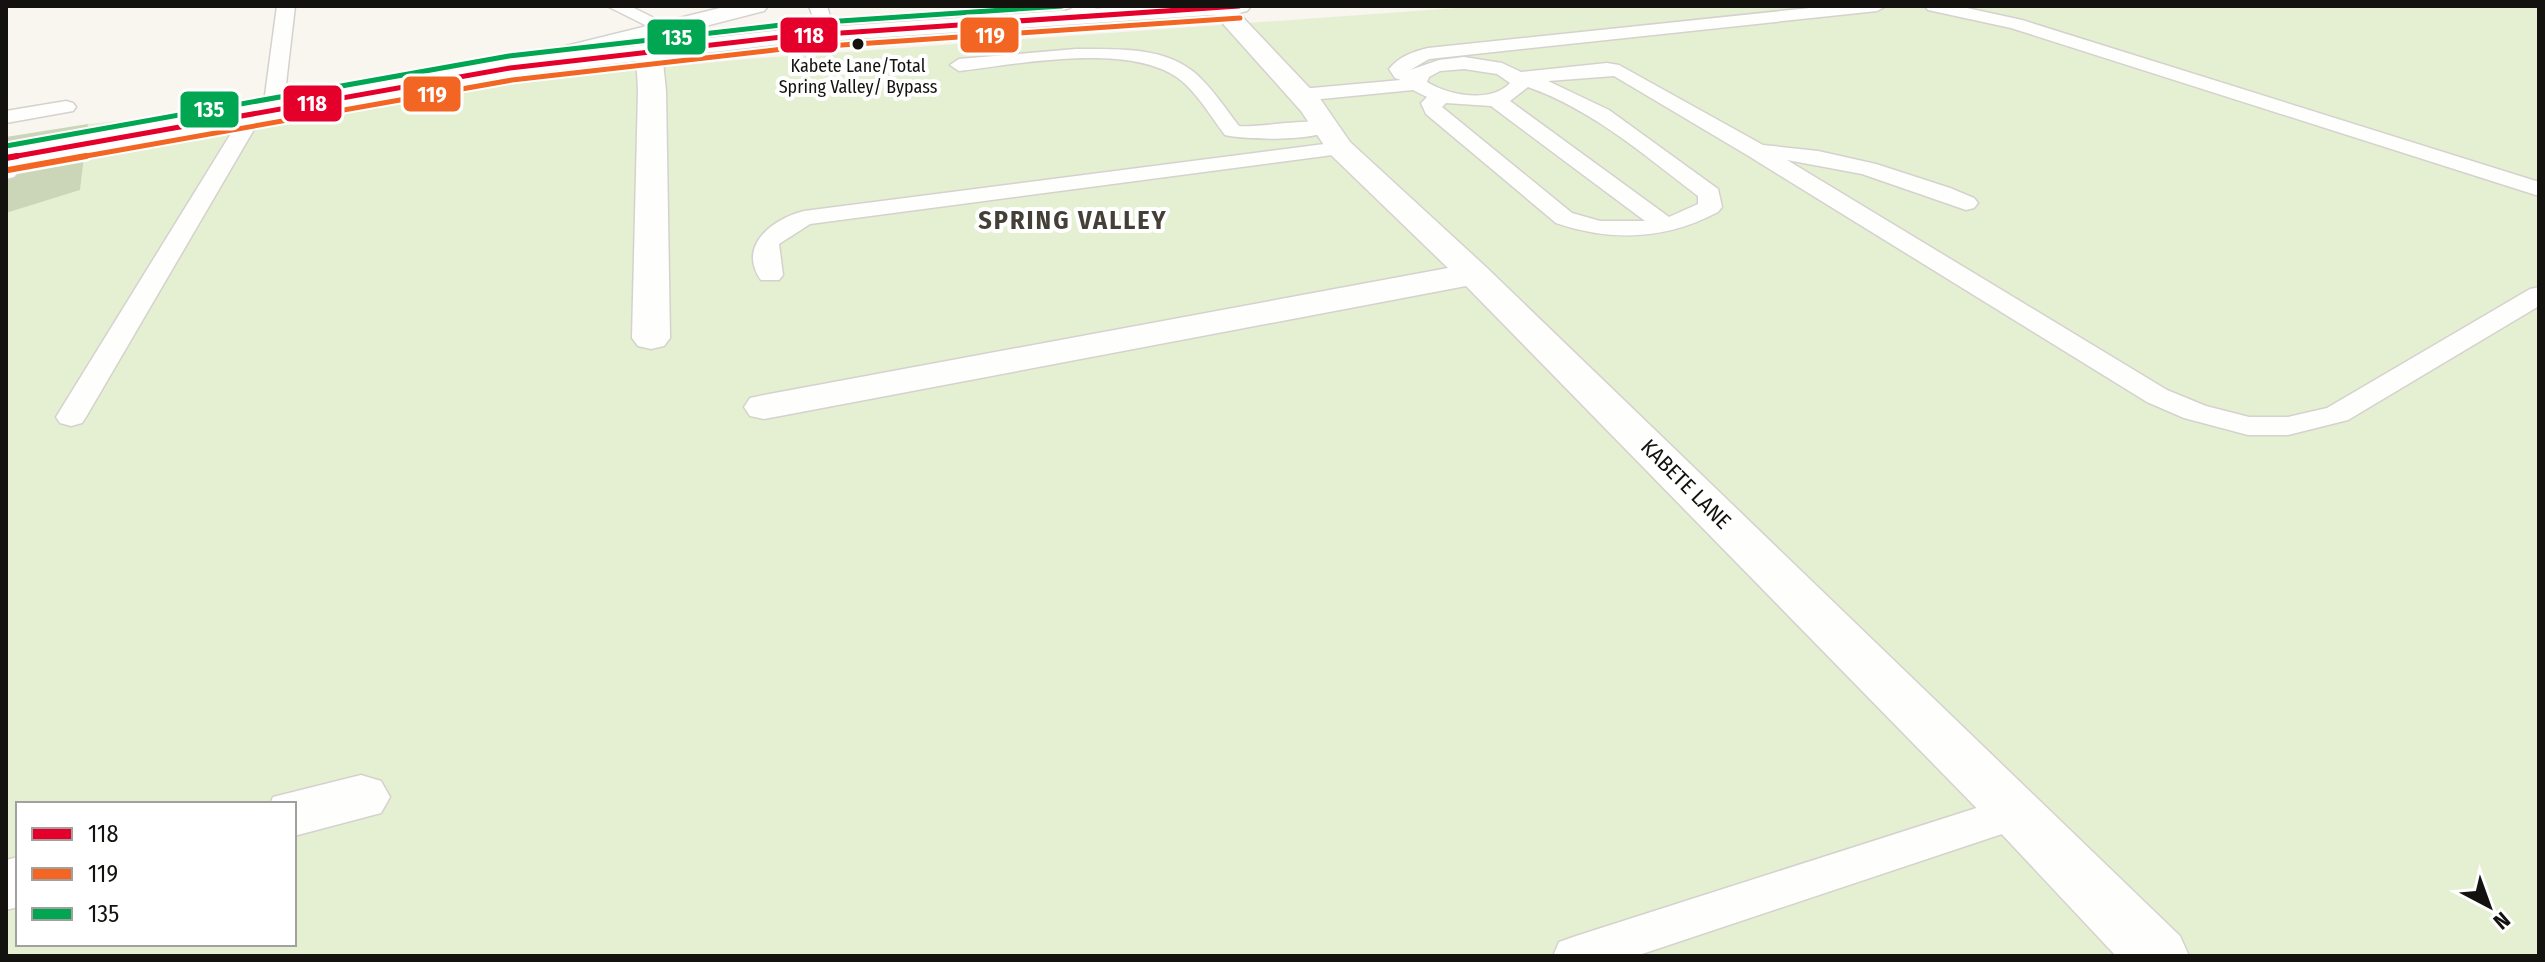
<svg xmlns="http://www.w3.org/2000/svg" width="2545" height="962" viewBox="0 0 2545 962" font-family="'Fira Sans Condensed',sans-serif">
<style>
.green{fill:#e5efd2;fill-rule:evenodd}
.forest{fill:#cbd5b8}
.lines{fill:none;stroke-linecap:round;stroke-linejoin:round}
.service-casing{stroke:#d5d2ce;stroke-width:3}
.minor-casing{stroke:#d5d2ce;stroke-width:3}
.secondary-casing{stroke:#d5d2ce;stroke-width:3}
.service{fill:#fefefd;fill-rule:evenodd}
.minor{fill:#fefefd;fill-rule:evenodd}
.secondary{fill:#fefefd;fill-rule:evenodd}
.bus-1-far1-casing{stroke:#fff;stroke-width:9}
.bus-1-casing{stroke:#fff;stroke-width:11}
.bus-2-far1-casing{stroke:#fff;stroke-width:9}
.bus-2-casing{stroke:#fff;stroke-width:11}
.bus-3-casing{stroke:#fff;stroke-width:9}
.bus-1-far1{stroke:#e4002b;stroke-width:5}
.bus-1{stroke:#e4002b;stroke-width:6}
.bus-2-far1{stroke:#f26522;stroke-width:5}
.bus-2{stroke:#f26522;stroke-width:6}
.bus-3{stroke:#00a651;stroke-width:5}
.bus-dot{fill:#14120e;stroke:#fff;stroke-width:3}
.labels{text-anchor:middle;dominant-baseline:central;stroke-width:8;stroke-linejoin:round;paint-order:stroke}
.far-bus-label{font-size:18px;fill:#14120e;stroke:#fff}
.street-label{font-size:22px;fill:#14120e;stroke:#fff}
.far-district-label{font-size:26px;font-weight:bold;letter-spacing:2px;fill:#454037;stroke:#fff}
.line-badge{stroke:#fff;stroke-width:3}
.badge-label{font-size:22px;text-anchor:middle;font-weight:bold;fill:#fff}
</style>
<rect width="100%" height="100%" fill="#f9f5ef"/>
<path class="green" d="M 1485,6 L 2539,6 L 2539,956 L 6,956 L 6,213 L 80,190 L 88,124 L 747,59 ZM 18,804 L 294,804 L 294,944 L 18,944 Z"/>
<path class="forest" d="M 88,124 L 80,190 L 6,213 L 6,137 Z"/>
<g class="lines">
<g class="service-casing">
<g id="service">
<path d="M 277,6 L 295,6 L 283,110 L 273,116 L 263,110 Z"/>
<path d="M 607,6 L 630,6 L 674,28 L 671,32 L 659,32 Z"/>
<path d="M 809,6 L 827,6 L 835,34 L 832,38 L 820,38 Z"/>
<path d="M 1077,6 L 1101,6 L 1065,23 L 1053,23 L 1050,19 Z"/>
<path d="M 1829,6 L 1886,6 L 1877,11 L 1429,59 L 1410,70 L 1439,60 L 1464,57 L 1502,63 L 1521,72 L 1607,63 L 1619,65 L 1763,145 L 1818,151 L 1876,164 L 1950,188 L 1974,198 L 1978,203 L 1974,208 L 1966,210 L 1862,174 L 1787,160 L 2167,390 L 2206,406 L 2249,417 L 2288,417 L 2327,408 L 2530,289 L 2539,287 L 2539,306 L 2348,420 L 2288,435 L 2248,435 L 2184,418 L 2147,402 L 1747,155 L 1614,76 L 1548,81 L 1609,110 L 1718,189 L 1722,207 L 1718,212 C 1665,240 1612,242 1556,223 L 1426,114 L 1421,103 L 1427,97 L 1413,90 L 1301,101 L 1291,95 L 1301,89 L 1401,80 L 1395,78 L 1389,69 C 1400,56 1412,52 1428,48 ZM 1464,69 L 1497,74 L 1510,83 C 1490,104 1448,95 1427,82 L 1429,77 L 1440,71 ZM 1528,87 C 1593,110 1644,155 1698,196 L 1698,204 L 1669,217 L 1510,101 ZM 1446,103 L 1491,106 L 1645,221 L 1600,221 L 1572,213 L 1442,107 Z"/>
<path d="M 1925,6 L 1958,6 L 2022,20 L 2539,182 L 2539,196 L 2011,28 L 1928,10 Z"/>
<path d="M 1076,49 C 1114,49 1164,46 1195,73 C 1212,88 1225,108 1239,126 C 1260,128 1325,115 1335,127 C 1322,142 1245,140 1225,135 C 1211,117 1197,92 1178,78 C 1128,42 1017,64 959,71 L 950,65 L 959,59 Z"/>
<path d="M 66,101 L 73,103 L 76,107 L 73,111 L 6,123 L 6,111 Z"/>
<path d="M 253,108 L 263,114 L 86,417 L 82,423 L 71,426 L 60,423 L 56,417 L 243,114 Z"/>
<path d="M 1340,142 L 1351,148 L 1348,153 L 810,224 L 779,244 L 783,275 L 779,280 L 761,280 C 737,246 772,219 804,211 Z"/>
<path d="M 22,148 L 33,155 L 14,177 L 6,179 L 6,159 L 14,150 Z"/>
<path d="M 2017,795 L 2032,800 L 2038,812 L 2032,824 L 1636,956 L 1553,956 L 1559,942 L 1576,936 Z"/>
</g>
</g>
<g class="minor-casing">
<g id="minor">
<path d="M 728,6 L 768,6 L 764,11 L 510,76 L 501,74 L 497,68 L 501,62 Z"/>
<path d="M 1232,6 L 1321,100 L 1350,142 L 1486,267 L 2180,936 L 2189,956 L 2116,956 L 1996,828 L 1466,286 L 764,419 L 750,416 L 744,407 L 750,398 L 764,395 L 1448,268 L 1330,154 L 1301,111 L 1208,7 Z"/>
<path d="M 649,44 L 658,47 L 662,52 L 666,91 L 670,338 L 664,346 L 651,349 L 638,346 L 632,338 L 638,91 L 636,52 L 640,47 Z"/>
<path d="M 361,775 L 381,781 L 390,797 L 381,813 L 294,836 L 294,804 L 270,804 L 273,797 Z"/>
<path d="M 18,857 L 18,907 L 6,910 L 6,860 Z"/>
</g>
</g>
<g class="secondary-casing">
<path id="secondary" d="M 1134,6 L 1251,6 L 1247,11 L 1239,13 L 782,44 L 510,76 L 6,167 L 6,149 L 510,60 L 782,30 Z"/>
</g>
<use href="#service" class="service"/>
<use href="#minor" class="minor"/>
<use href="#secondary" class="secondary"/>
<g class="bus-1-far1-casing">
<path id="bus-1-far1" d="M 6,158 L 510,68 L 782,37 L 1239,6"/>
</g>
<g class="bus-1-casing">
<path id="bus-1" d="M 6,158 L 17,156"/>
</g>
<g class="bus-2-far1-casing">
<path id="bus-2-far1" d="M 75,158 L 512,80 L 783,49 L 1240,18"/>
</g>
<g class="bus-2-casing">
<path id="bus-2" d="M 8,170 L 86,156"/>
</g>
<g class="bus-3-casing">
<path id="bus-3" d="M 6,146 L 509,56 L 781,25 L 1062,6"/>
</g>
<use href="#bus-1-far1" class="bus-1-far1"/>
<use href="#bus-1" class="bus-1"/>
<use href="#bus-2-far1" class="bus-2-far1"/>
<use href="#bus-2" class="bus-2"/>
<use href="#bus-3" class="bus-3"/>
</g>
<circle class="bus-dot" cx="858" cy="44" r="7"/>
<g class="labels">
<g class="far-bus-label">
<text x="858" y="66">Kabete Lane/Total<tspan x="858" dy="21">Spring Valley/ Bypass</tspan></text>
</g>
<g class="street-label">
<text transform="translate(1686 484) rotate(45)">KABETE LANE</text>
</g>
<g class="far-district-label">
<text x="1073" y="220">SPRING VALLEY</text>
</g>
</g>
<g class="line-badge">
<rect x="959" y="16" width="61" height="38" rx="8" fill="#f26522"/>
<rect x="779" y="16" width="60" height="38" rx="8" fill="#e4002b"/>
<rect x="646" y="18" width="61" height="38" rx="8" fill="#00a651"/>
<rect x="402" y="75" width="60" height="38" rx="8" fill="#f26522"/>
<rect x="282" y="84" width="61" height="39" rx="8" fill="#e4002b"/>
<rect x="179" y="90" width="61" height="39" rx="8" fill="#00a651"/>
</g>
<g class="badge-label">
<text x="990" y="43">119</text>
<text x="809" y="43">118</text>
<text x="677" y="45">135</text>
<text x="432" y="102">119</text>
<text x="312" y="111">118</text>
<text x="209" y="117">135</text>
</g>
<rect width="2545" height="962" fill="none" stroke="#14120e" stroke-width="16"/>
<rect x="16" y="802" width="280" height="144" fill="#ffffff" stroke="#a1a09f" stroke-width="2"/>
<rect x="32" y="828" width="40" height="12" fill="#e4002b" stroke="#a1a09f" stroke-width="2"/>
<text x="88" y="842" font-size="24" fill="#14120e">118</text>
<rect x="32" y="868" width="40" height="12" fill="#f26522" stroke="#a1a09f" stroke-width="2"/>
<text x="88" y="882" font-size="24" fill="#14120e">119</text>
<rect x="32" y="908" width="40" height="12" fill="#00a651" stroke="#a1a09f" stroke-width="2"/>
<text x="88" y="922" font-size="24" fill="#14120e">135</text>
<g transform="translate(2489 906) rotate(139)" stroke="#ffffff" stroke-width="6" paint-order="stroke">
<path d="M0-6L14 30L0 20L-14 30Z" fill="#14120e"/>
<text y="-12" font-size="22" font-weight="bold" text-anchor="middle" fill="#14120e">N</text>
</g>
</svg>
